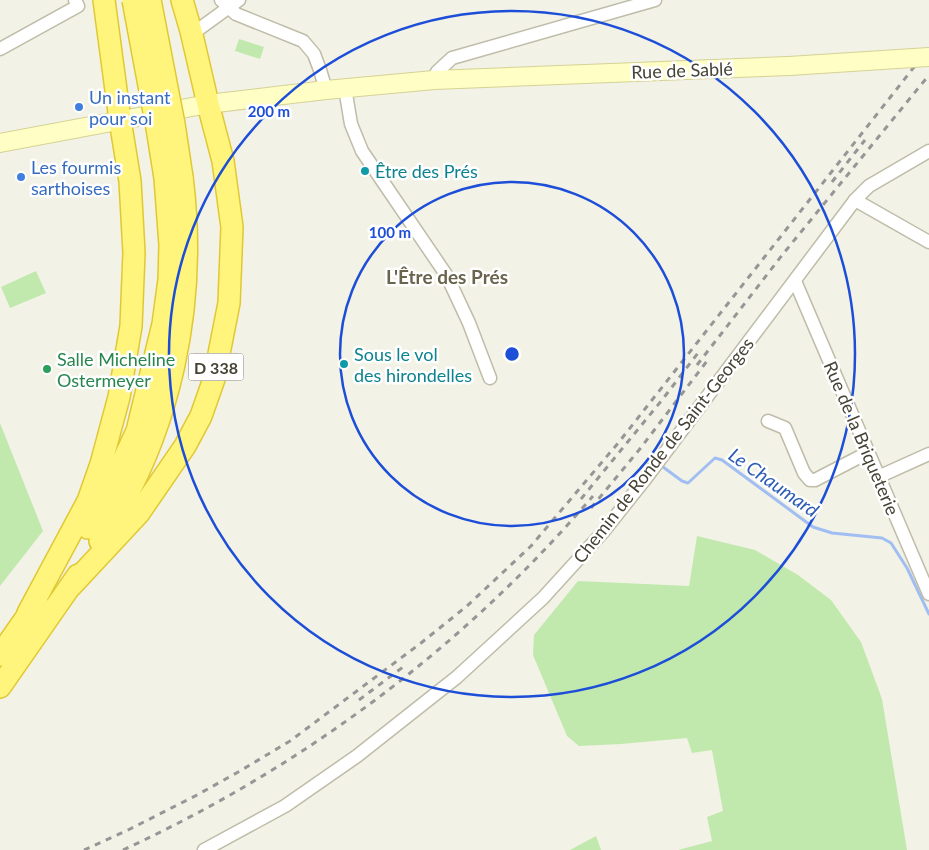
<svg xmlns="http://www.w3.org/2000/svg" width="929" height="850" viewBox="0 0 929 850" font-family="Lato,sans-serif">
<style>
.green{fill:#c1e9ae}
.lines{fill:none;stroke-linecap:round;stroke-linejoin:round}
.stream{stroke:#a1bef2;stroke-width:3}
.minor-casing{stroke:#bfbca8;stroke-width:15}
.secondary-casing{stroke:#d5d295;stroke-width:20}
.trunk-casing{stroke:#e1c833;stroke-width:24}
.minor{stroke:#fff;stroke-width:12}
.secondary{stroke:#fffec4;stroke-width:18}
.trunk{stroke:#fff47c;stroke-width:21}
.rail{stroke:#969696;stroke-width:3;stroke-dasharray:6 6;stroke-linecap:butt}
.secondary-bridge-casing{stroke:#d5d295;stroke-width:20;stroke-linecap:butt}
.trunk-bridge-casing{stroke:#e1c833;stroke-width:24;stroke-linecap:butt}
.secondary-bridge{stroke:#fffec4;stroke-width:18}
.trunk-bridge{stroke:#fff47c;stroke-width:21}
.ring{fill:none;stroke:#1d4ed8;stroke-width:2.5}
.shop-dot{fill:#3f7fe0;stroke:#fff;stroke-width:2}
.culture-dot{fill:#0f9aa8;stroke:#fff;stroke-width:2}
.leisure-dot{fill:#2e9e5b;stroke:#fff;stroke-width:2}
.labels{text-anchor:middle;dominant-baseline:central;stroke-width:5;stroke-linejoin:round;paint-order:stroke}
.shield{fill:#fff;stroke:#7e7b72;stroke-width:1}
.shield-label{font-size:16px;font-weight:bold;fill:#464335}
.street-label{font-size:18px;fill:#464335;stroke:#fff}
.shop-label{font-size:18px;fill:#366cbe;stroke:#fff;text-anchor:start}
.culture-label{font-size:18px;fill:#0d838f;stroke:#fff;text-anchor:start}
.leisure-label{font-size:18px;fill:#27864d;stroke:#fff;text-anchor:start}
.neighbourhood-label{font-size:19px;font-weight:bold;fill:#69644c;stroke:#fff}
.water-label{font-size:19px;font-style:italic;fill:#2c5cb5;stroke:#fff}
.centre{fill:#1d4ed8;stroke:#fff;stroke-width:2.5}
.ring-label{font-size:15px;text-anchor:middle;font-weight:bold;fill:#1d4ed8;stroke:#fff;stroke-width:5;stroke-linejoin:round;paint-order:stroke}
</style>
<rect width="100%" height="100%" fill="#f3f2e6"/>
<g class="green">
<path d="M 239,39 L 264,47 L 260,59 L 235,51 Z"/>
<path d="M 36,271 L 46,293 L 10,308 L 1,287 Z"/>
<path d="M 0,423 L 43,531 L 0,586 Z"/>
<path d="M 697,536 L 755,550 L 798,575 L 831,600 L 861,642 L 882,699 L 907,850 L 678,850 L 712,841 L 707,817 L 723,811 L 712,750 L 692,753 L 687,738 L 621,744 L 579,746 L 567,736 L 533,655 L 534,635 L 578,581 L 689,586 Z"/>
<path d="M 596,836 L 601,850 L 570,850 Z"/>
</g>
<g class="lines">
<path class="stream" d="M 663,467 L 682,481 L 688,483 L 715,458 L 722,460 L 813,527 L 832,533 L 882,538 L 891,543 L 907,568 L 929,614"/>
<g class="minor-casing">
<g id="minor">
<path d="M 221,0 L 236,14 L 303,41 L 314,54 L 320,70 L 326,90"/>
<path d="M 191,31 L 199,29 L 239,0"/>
<path d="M 0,49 L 78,6 L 75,0"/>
<path d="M 434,80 L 437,72 L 452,58 L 655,0"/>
<path d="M 345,88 L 351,124 L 362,151 L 447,276 L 469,323 L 490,378"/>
<path d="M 855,200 L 929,242"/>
<path d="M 795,281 L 929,594"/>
<path d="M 768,421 L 785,428 L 804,473 L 810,480 L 815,480 L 867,453"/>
<path d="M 878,477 L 929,454"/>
<path d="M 204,850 L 285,806 L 357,756 L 457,677 L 543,598 L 603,532 L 646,478 L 855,200 L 869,186 L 929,151"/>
</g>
</g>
<g class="secondary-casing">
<path id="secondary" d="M 0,143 L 208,104 L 326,90 L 434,80 L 789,66"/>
</g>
<g class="trunk-casing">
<g id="trunk">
<path d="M 88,528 L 99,512 L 137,431 L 163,324 L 169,280 L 170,245 L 165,178"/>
<path d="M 100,541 C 171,434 198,303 182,177"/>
<path d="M 71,586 L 139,513 L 185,446 L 201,416 L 214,379 L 229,303 L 232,227 L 223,161 L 208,104 L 191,31 L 182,0"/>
<path d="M 28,613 L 88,501 L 101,464 L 119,397 L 131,326 L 134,253 L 130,181 L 120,120 L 104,0"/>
<path d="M 0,655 L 37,602"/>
<path d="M 0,687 L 78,575"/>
</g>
</g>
<use href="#minor" class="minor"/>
<use href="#secondary" class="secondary"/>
<use href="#trunk" class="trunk"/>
<g class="rail">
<path d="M 832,182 L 865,140"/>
<path d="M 697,365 L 783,254 L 929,75"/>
<path d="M 581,499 L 662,400 L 698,353"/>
<path d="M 591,508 L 639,450 L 707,361"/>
<path d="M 359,700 L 403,667"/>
<path d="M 84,850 L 130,829 L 197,795 L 240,771 L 290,741 L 421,643 L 467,606 L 531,546 L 619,442 L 929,48"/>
<path d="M 123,850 C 303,767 464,647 593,496"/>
</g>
<g class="secondary-bridge-casing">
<path id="secondary-bridge" d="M 789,66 L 929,57"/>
</g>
<g class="trunk-bridge-casing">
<g id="trunk-bridge">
<path d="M 133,0 L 157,128 L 165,178"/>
<path d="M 150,0 L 174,124 L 182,177"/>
</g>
</g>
<use href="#secondary-bridge" class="secondary-bridge"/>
<use href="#trunk-bridge" class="trunk-bridge"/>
</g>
<g class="ring">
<circle cx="512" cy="354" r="172"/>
<circle cx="512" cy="354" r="343"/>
</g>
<g class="shop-dot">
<circle cx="79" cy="107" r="5"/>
<circle cx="21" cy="177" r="5"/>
</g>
<g class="culture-dot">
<circle cx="365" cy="171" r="5"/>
<circle cx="344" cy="364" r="5"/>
</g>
<circle class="leisure-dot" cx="47" cy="369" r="5"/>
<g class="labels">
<rect class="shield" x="188.5" y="353.5" width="55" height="27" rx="4"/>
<g class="shield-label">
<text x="216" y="367">D 338</text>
</g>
<g class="street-label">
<text transform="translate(682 70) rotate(-2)">Rue de Sablé</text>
<text transform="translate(862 438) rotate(67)">Rue de la Briqueterie</text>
<text transform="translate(663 450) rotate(-52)">Chemin de Ronde de Saint-Georges</text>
</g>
<g class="shop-label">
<text x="89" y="97">Un instant<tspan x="89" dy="21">pour soi</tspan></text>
<text x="31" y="167">Les fourmis<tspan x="31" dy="21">sarthoises</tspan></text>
</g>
<g class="culture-label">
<text x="375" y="171">Être des Prés</text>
<text x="354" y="354">Sous le vol<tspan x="354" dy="21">des hirondelles</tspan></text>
</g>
<g class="leisure-label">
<text x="57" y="359">Salle Micheline<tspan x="57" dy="21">Ostermeyer</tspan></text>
</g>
<g class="neighbourhood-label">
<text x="447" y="276">L'Être des Prés</text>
</g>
<g class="water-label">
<text transform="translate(774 482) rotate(35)">Le Chaumard</text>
</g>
</g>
<circle cx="512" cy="354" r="8" class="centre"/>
<g class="ring-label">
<text x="269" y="117">200 m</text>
<text x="390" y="238">100 m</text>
</g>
</svg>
